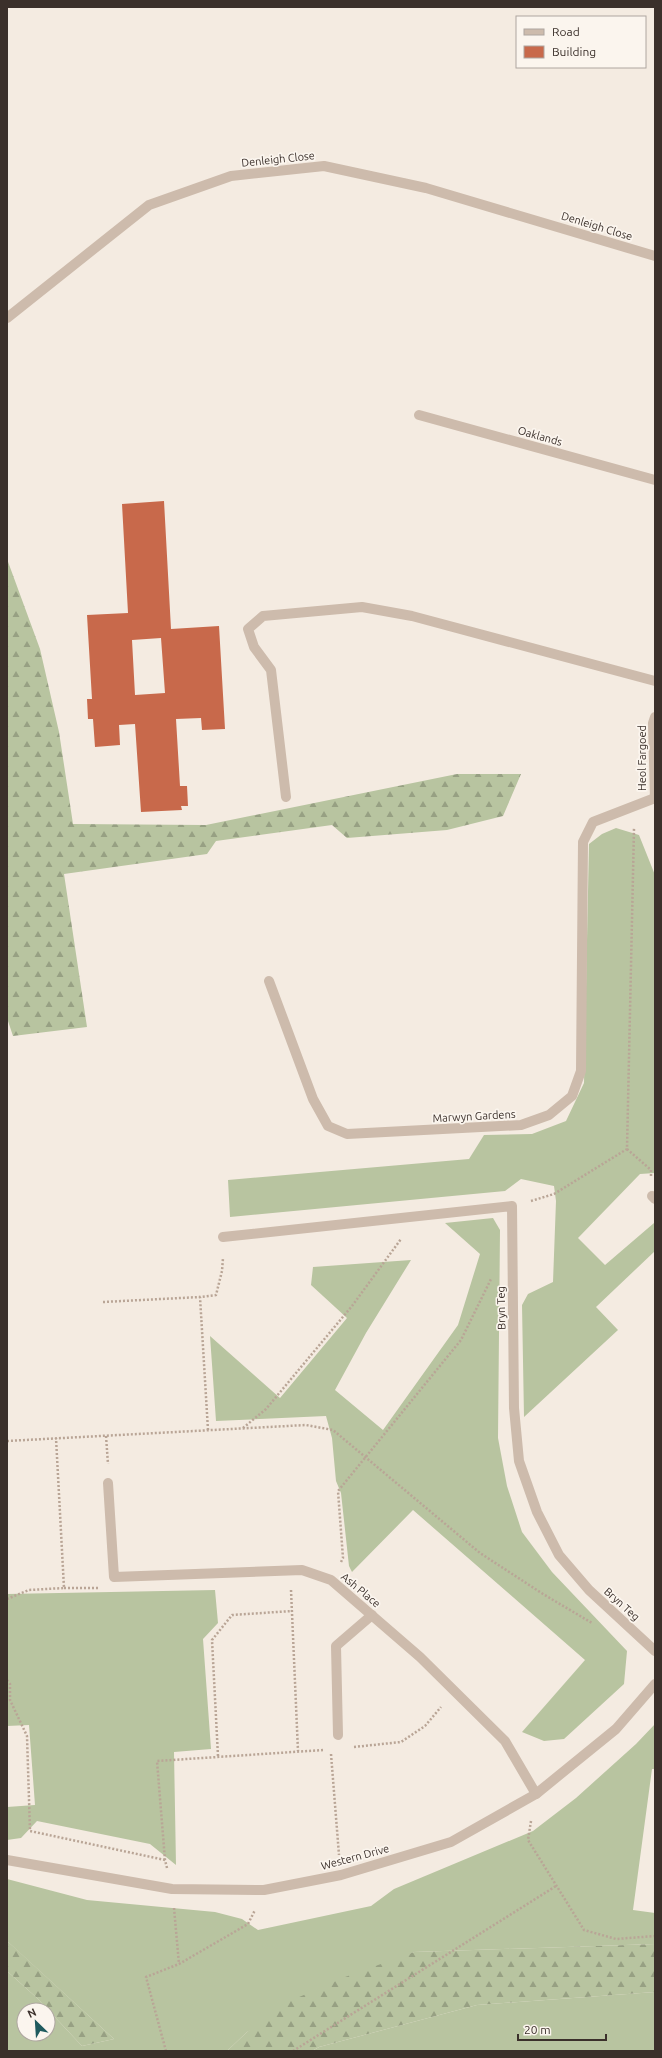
<svg xmlns="http://www.w3.org/2000/svg" width="662" height="2058" viewBox="0 0 662 2058" font-family="Ubuntu,sans-serif">
<style>
.grass{fill:#b8c4a0;fill-rule:evenodd}
.forest{fill:url(#forest-firs)}
.building{fill:#c8694b;fill-rule:evenodd}
.lines{fill:none;stroke-linecap:round;stroke-linejoin:round}
.path{stroke:#b9a596;stroke-width:2.5;stroke-dasharray:2 2;stroke-linecap:butt}
.service{stroke:#cdbbac;stroke-width:10}
.minor{stroke:#cdbbac;stroke-width:10}
.tertiary{stroke:#cdbbac;stroke-width:10}
.labels{text-anchor:middle;dominant-baseline:central;stroke-width:3.5;stroke-linejoin:round;paint-order:stroke}
.street-label{font-size:11px;fill:#3b302b;stroke:#fbf5ee}
</style>
<defs>
<pattern id="forest-firs" width="22" height="20" patternUnits="userSpaceOnUse"><rect width="22" height="20" fill="#b8c4a0"/><path d="M5 1l3.5 6h-7zM16 11l3.5 6h-7z" fill="#97a083"/></pattern>
</defs>
<rect width="100%" height="100%" fill="#f4ebe1"/>
<g class="grass">
<path d="M 616,828 L 639,835 L 655,875 L 655,1173 L 640,1174 L 578,1238 L 605,1265 L 654,1223 L 655,1251 L 596,1307 L 618,1330 L 524,1417 L 522,1305 L 528,1294 L 553,1282 L 556,1201 L 554,1186 L 521,1179 L 505,1191 L 230,1217 L 228,1180 L 469,1159 L 484,1135 L 532,1134 L 566,1121 L 584,1083 L 589,844 L 602,834 Z"/>
<path d="M 493,1218 L 500,1230 L 498,1438 L 507,1486 L 522,1532 L 552,1572 L 627,1651 L 624,1684 L 564,1739 L 544,1741 L 522,1732 L 585,1660 L 413,1510 L 352,1572 L 349,1566 L 341,1493 L 336,1481 L 332,1438 L 326,1416 L 216,1421 L 210,1336 L 280,1398 L 347,1318 L 311,1285 L 313,1267 L 411,1260 L 366,1333 L 335,1390 L 383,1430 L 458,1325 L 480,1254 L 445,1223 Z"/>
<path d="M 215,1590 L 218,1623 L 203,1639 L 211,1749 L 174,1752 L 176,1865 L 150,1844 L 37,1821 L 21,1838 L 7,1840 L 7,1807 L 35,1805 L 29,1725 L 7,1726 L 7,1594 Z"/>
<path d="M 655,1724 L 655,1769 L 652,1769 L 633,1910 L 655,1913 L 655,1944 L 414,1952 L 247,2032 L 227,2051 L 7,2051 L 7,1971 L 37,1998 L 82,2046 L 114,2039 L 7,1941 L 7,1879 L 87,1900 L 215,1912 L 242,1919 L 258,1930 L 371,1906 L 394,1889 L 533,1831 L 576,1798 L 636,1744 ZM 24,2010 L 48,2010 L 48,2034 L 24,2034 Z"/>
<path d="M 655,1992 L 655,2051 L 312,2051 L 319,2047 L 477,2005 Z"/>
</g>
<g class="forest">
<path d="M 7,559 L 40,649 L 59,732 L 73,824 L 206,825 L 457,774 L 521,774 L 503,816 L 447,830 L 347,838 L 332,825 L 216,841 L 207,854 L 64,874 L 87,1027 L 13,1036 L 7,1018 Z"/>
<path d="M 7,1941 L 15,1948 L 114,2039 L 82,2046 L 37,1998 L 7,1971 Z"/>
<path d="M 655,1944 L 655,1992 L 477,2005 L 319,2047 L 312,2051 L 227,2051 L 247,2032 L 290,2001 L 345,1977 L 414,1952 Z"/>
</g>
<path class="building" d="M 164,501 L 171,629 L 219,626 L 225,729 L 202,730 L 201,718 L 176,719 L 180,786 L 187,786 L 188,806 L 181,806 L 182,810 L 141,812 L 135,724 L 119,725 L 120,745 L 95,747 L 93,719 L 88,719 L 87,699 L 92,699 L 87,615 L 128,613 L 122,504 ZM 161,638 L 165,693 L 135,695 L 132,640 Z"/>
<g class="lines">
<g class="path">
<path d="M 627,1149 L 651,1170 L 651,1177"/>
<path d="M 531,1201 L 554,1194 L 627,1149 L 634,828"/>
<path d="M 103,1302 L 200,1297"/>
<path d="M 243,1428 L 266,1409 L 352,1306 L 401,1239"/>
<path d="M 208,1430 L 200,1297 L 216,1295 L 222,1271 L 223,1258"/>
<path d="M 106,1436 L 108,1464"/>
<path d="M 7,1441 L 306,1425 L 333,1430 L 480,1553 L 543,1594 L 592,1623"/>
<path d="M 341,1562 L 343,1558 L 338,1491 L 461,1340 L 491,1279"/>
<path d="M 64,1588 L 98,1588"/>
<path d="M 291,1590 L 298,1751"/>
<path d="M 7,1599 L 29,1590 L 64,1588 L 56,1438"/>
<path d="M 7,1680 L 10,1684 L 10,1700 L 27,1736 L 30,1831 L 165,1860"/>
<path d="M 354,1747 L 401,1742 L 425,1726 L 441,1707"/>
<path d="M 331,1754 L 339,1855"/>
<path d="M 218,1756 L 212,1640 L 232,1615 L 292,1611"/>
<path d="M 531,1821 L 528,1840 L 584,1930 L 616,1939 L 655,1936"/>
<path d="M 167,1868 L 165,1860 L 157,1761 L 323,1750"/>
<path d="M 174,1908 L 179,1964"/>
<path d="M 166,2051 L 146,1977 L 179,1964 L 248,1924 L 255,1910"/>
<path d="M 293,2051 L 556,1886"/>
</g>
<path class="service" d="M 286,797 L 271,670 L 254,647 L 248,629 L 263,616 L 362,607 L 412,616 L 655,681"/>
<g class="minor">
<path d="M 7,318 L 149,205 L 231,176 L 324,166 L 426,188 L 655,256"/>
<path d="M 419,415 L 655,480"/>
<path d="M 655,717 L 653,723 L 655,799"/>
<path d="M 269,981 L 313,1099 L 328,1126 L 347,1134 L 521,1125 L 549,1115 L 572,1096 L 581,1071 L 583,842 L 593,822 L 655,798"/>
<path d="M 652,1196 L 655,1199"/>
<path d="M 223,1237 L 512,1206 L 514,1408 L 519,1461 L 537,1512 L 559,1555 L 589,1590 L 655,1651"/>
<path d="M 108,1483 L 114,1577 L 302,1570 L 331,1580 L 420,1657 L 505,1741 L 536,1794"/>
<path d="M 338,1735 L 336,1646 L 372,1615"/>
</g>
<path class="tertiary" d="M 7,1860 L 172,1889 L 264,1890 L 341,1875 L 451,1842 L 536,1794 L 616,1729 L 655,1684"/>
</g>
<g class="labels">
<g class="street-label">
<text transform="translate(278 159) rotate(-6)">Denleigh Close</text>
<text transform="translate(597 226) rotate(17)">Denleigh Close</text>
<text transform="translate(540 436) rotate(16)">Oaklands</text>
<text transform="translate(642 758) rotate(-90)">Heol Fargoed</text>
<text transform="translate(474 1116) rotate(-3)">Marwyn Gardens</text>
<text transform="translate(501 1308) rotate(-91)">Bryn Teg</text>
<text transform="translate(361 1590) rotate(40)">Ash Place</text>
<text transform="translate(622 1604) rotate(42)">Bryn Teg</text>
<text transform="translate(355 1857) rotate(-15)">Western Drive</text>
</g>
</g>
<rect width="662" height="2058" fill="none" stroke="#3b302b" stroke-width="16"/>
<rect x="516" y="16" width="130" height="52" fill="#fbf5ee" stroke="#aea6a0"/>
<rect x="524" y="29" width="20" height="6" fill="#cdbbac" stroke="#aea6a0"/>
<text x="552" y="36" font-size="12" fill="#3b302b">Road</text>
<rect x="524" y="46" width="20" height="12" fill="#c8694b" stroke="#aea6a0"/>
<text x="552" y="56" font-size="12" fill="#3b302b">Building</text>
<g transform="translate(36 2022) rotate(335)"><circle r="19" fill="#fbf5ee" stroke="#aea6a0"/>
<path d="M0-3L7 15L0 10L-7 15Z" fill="#1f5a5e"/>
<text y="-6" font-size="11" font-weight="bold" text-anchor="middle" fill="#3b302b">N</text>
</g>
<path d="M518 2034v6h88v-6" fill="none" stroke="#3b302b" stroke-width="2"/>
<text x="524" y="2034" font-size="12" fill="#3b302b" stroke="#fbf5ee" stroke-width="3" paint-order="stroke">20 m</text>
</svg>
